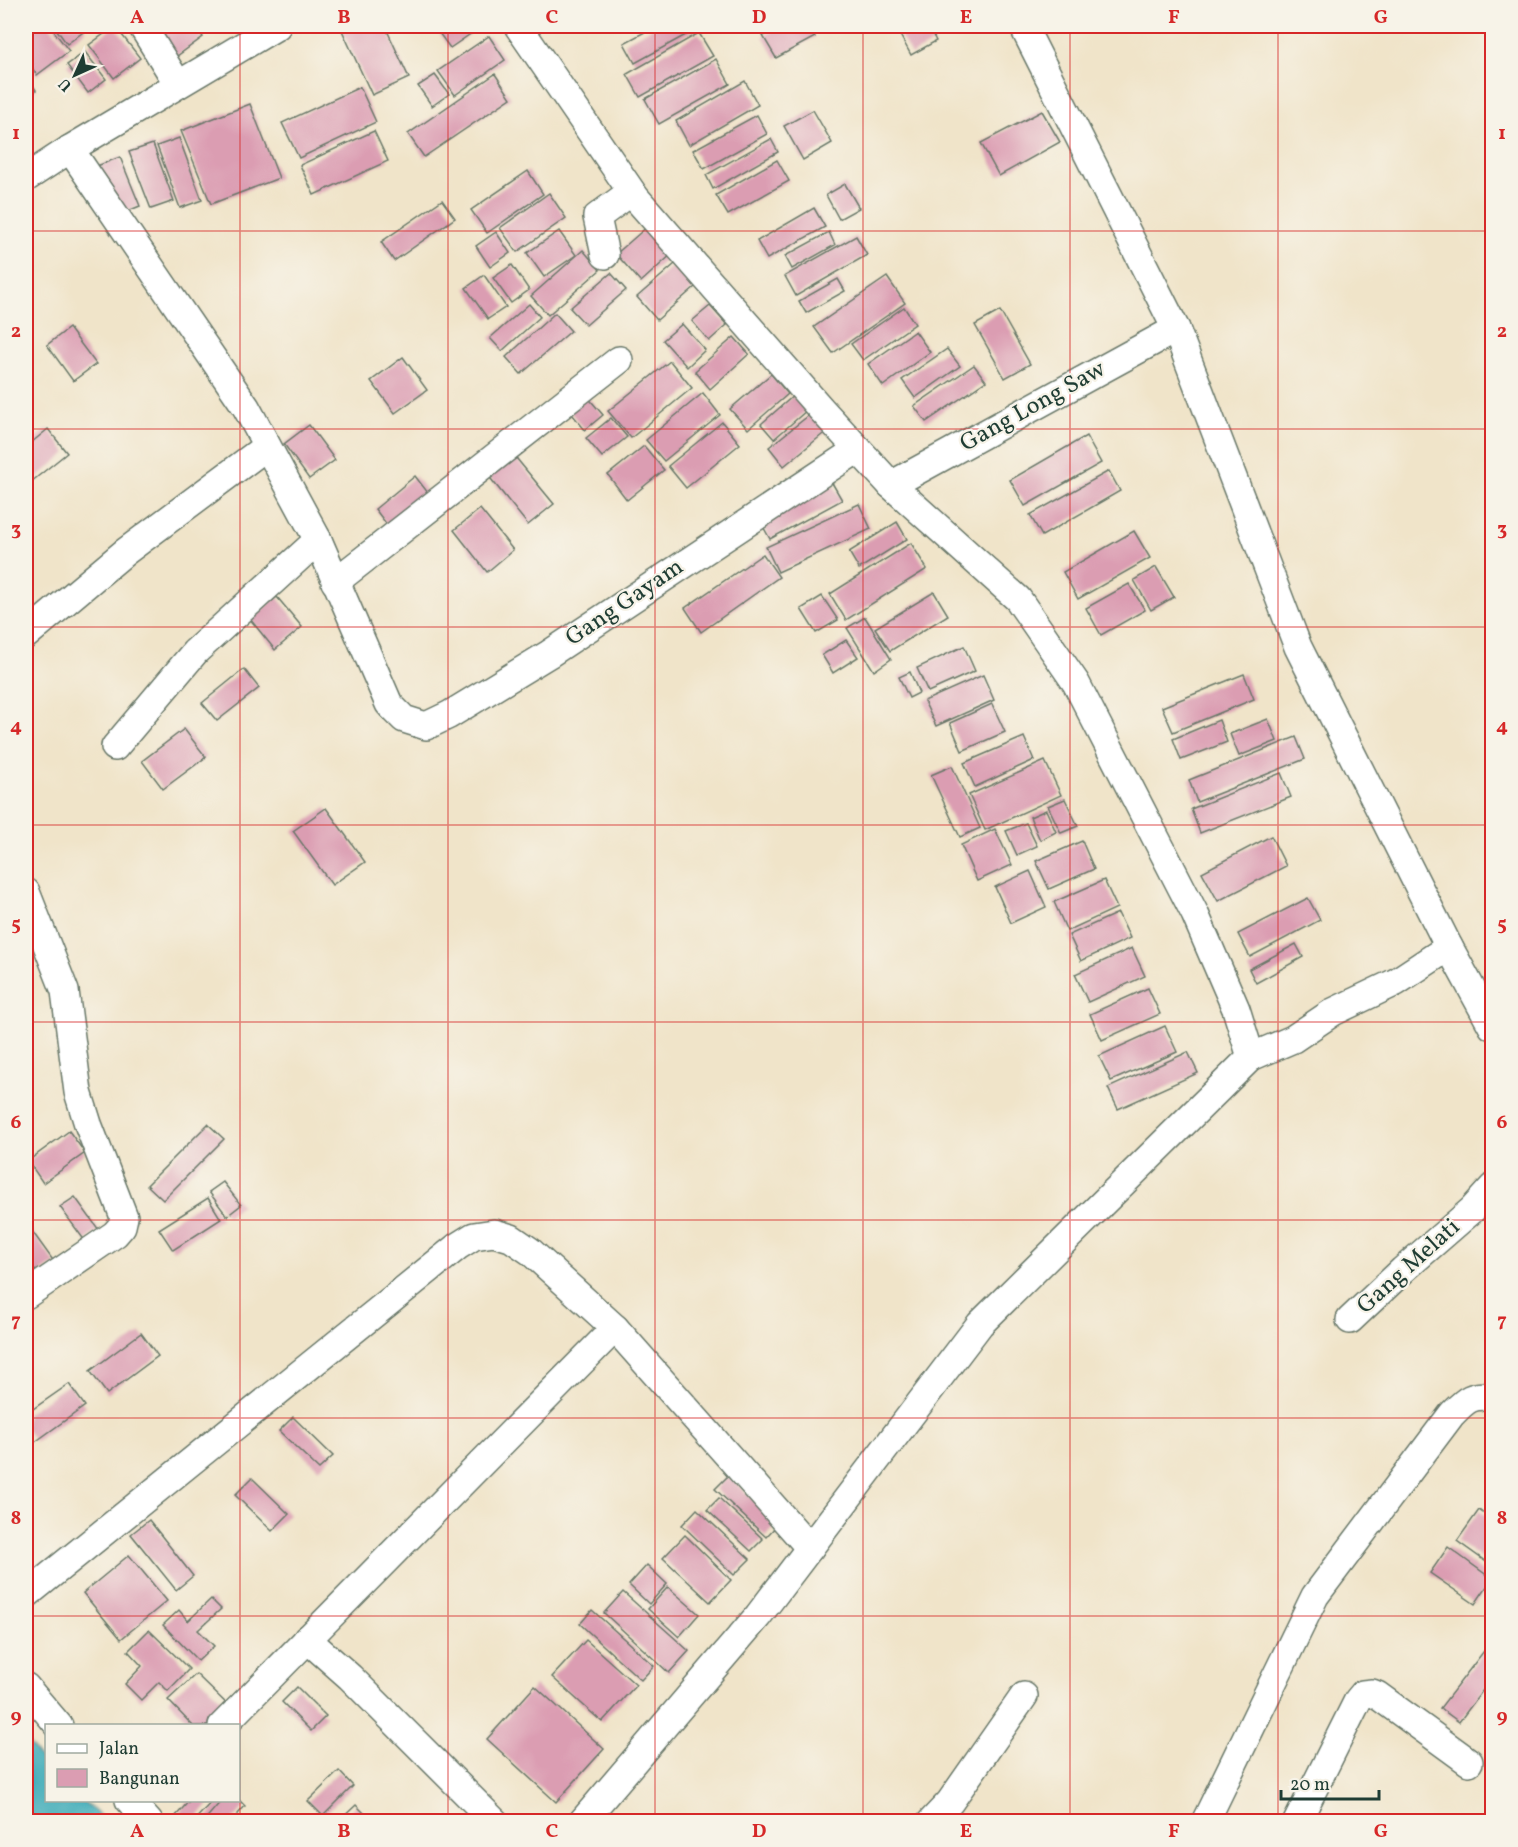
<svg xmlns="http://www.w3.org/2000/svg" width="1518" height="1847" viewBox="0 0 1518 1847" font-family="Vollkorn,serif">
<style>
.water{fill:#3baab8;stroke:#2d7476;stroke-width:1.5}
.building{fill:#db9db2}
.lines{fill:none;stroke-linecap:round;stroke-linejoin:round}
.street-casing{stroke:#687768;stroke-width:30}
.street{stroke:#fff;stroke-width:27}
.grid{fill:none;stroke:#d62828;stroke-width:1.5;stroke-opacity:0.55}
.labels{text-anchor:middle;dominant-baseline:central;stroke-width:4.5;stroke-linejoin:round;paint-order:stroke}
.street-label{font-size:24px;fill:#1f3d34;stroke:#f7f3e8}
.neatline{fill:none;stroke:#d62828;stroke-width:2}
.grid-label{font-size:20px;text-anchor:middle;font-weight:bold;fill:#d62828}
</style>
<rect width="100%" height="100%" fill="#f7f3e8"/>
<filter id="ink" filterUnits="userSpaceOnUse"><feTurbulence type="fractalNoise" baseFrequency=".0167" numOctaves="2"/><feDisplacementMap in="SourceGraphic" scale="12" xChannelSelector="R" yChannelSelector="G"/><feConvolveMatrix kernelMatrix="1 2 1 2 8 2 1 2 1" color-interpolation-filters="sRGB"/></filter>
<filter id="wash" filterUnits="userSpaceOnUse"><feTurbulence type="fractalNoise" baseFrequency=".008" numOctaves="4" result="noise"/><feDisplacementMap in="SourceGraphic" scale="24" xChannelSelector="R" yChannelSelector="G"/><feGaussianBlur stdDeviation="1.35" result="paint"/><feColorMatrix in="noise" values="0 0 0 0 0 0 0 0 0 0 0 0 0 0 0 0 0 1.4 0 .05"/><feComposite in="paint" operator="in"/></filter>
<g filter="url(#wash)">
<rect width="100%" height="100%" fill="#f0e4c9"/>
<path class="water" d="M 26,1740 L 46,1766 L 46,1800 L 83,1801 L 106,1821 L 26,1821 Z"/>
<g id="blocks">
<g class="building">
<path d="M 26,26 L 50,26 L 69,51 L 37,75 L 26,60 Z"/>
<path d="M 54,26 L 82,26 L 86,30 L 67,44 Z"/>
<path d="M 115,26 L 140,58 L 114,78 L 89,45 Z"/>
<path d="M 153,26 L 195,26 L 203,37 L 177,56 Z"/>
<path d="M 340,26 L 385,26 L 409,78 L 372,95 Z"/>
<path d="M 450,26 L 482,26 L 450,48 L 439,33 Z"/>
<path d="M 656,26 L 702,26 L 635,63 L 624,43 Z"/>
<path d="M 781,26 L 808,26 L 815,37 L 776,58 L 763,36 Z"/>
<path d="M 895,26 L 928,26 L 936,41 L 911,55 Z"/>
<path d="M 699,33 L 713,56 L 640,97 L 627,74 Z"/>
<path d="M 489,36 L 505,60 L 455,95 L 438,71 Z"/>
<path d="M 85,52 L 106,79 L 88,93 L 67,65 Z"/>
<path d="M 716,59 L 730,84 L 659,124 L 645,99 Z"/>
<path d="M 495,74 L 511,98 L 424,157 L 408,134 Z"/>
<path d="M 26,75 L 36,90 L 26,98 Z"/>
<path d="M 435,75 L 449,94 L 432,106 L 418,86 Z"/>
<path d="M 745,81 L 758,105 L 689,145 L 676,121 Z"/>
<path d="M 360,87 L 376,122 L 299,158 L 282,123 Z"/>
<path d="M 250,104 L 279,178 L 211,204 L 181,131 Z"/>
<path d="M 813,110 L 832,143 L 803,160 L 784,126 Z"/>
<path d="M 1042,111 L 1060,142 L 999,176 L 981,143 Z"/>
<path d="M 757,115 L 767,134 L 704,169 L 693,150 Z"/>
<path d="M 374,131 L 388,161 L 314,195 L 300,165 Z"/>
<path d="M 179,138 L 202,200 L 180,208 L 157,146 Z"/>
<path d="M 771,139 L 778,152 L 713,189 L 706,175 Z"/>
<path d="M 153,144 L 174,201 L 151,209 L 129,152 Z"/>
<path d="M 120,157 L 140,206 L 118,215 L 97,166 Z"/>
<path d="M 777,160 L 789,181 L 728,215 L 716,195 Z"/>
<path d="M 528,171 L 543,194 L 487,233 L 471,210 Z"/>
<path d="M 845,184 L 859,208 L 839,219 L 826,195 Z"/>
<path d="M 549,193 L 566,218 L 517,252 L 500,228 Z"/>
<path d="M 442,200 L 455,218 L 394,261 L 381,242 Z"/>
<path d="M 814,208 L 825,227 L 767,259 L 757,241 Z"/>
<path d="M 649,225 L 673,253 L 641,282 L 616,254 Z"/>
<path d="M 559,231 L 576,255 L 544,277 L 527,253 Z"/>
<path d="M 496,232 L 510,253 L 490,267 L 476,246 Z"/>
<path d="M 829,232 L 835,245 L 792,269 L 785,256 Z"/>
<path d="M 856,236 L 867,255 L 796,296 L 785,276 Z"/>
<path d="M 583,250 L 600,270 L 548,315 L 531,296 Z"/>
<path d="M 683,257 L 703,280 L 657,320 L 637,297 Z"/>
<path d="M 512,265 L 529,290 L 511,303 L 493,278 Z"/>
<path d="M 611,273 L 626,290 L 586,325 L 570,308 Z"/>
<path d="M 484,275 L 506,307 L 488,319 L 466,288 Z"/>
<path d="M 887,277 L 905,303 L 833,353 L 814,327 Z"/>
<path d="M 838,279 L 845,291 L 806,313 L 799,301 Z"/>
<path d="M 529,304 L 540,317 L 502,351 L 490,338 Z"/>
<path d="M 710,306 L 727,325 L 709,341 L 692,321 Z"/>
<path d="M 904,307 L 915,324 L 863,360 L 851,344 Z"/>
<path d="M 1000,311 L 1030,364 L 1005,378 L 975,325 Z"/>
<path d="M 555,313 L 571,331 L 521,374 L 506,357 Z"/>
<path d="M 682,324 L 705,350 L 687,367 L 663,340 Z"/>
<path d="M 69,328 L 96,364 L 73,381 L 47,345 Z"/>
<path d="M 915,331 L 930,352 L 883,386 L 868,364 Z"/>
<path d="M 734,337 L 749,354 L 710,389 L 695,371 Z"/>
<path d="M 947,349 L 960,366 L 915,398 L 902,380 Z"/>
<path d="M 403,357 L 427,390 L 395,413 L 371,381 Z"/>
<path d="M 670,361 L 692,388 L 631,438 L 608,411 Z"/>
<path d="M 974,365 L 986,381 L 926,422 L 914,406 Z"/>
<path d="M 771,374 L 788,394 L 748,429 L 730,409 Z"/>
<path d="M 703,393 L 720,415 L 664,461 L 646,440 Z"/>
<path d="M 586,395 L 603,415 L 585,430 L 568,409 Z"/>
<path d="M 793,396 L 807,410 L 774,439 L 761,424 Z"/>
<path d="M 813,412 L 828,430 L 784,466 L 769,447 Z"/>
<path d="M 611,418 L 627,437 L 602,457 L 586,438 Z"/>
<path d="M 722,422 L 740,444 L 686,488 L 668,466 Z"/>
<path d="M 309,425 L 335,460 L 309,479 L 284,444 Z"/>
<path d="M 48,429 L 67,453 L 26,486 L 26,447 Z"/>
<path d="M 1086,436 L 1101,463 L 1025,506 L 1010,480 Z"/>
<path d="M 644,446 L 664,470 L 627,500 L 608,475 Z"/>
<path d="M 512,453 L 554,504 L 528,525 L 487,474 Z"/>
<path d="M 1109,471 L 1120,491 L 1042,536 L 1030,515 Z"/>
<path d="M 415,476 L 432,498 L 391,530 L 375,509 Z"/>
<path d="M 831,481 L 842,500 L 770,539 L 759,519 Z"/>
<path d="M 859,504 L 871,529 L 778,572 L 766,547 Z"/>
<path d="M 480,509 L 513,550 L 487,572 L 454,530 Z"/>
<path d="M 897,522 L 907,539 L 859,569 L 849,552 Z"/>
<path d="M 1134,531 L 1150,558 L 1078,599 L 1063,572 Z"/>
<path d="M 911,543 L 927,569 L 846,620 L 830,594 Z"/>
<path d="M 763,554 L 779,577 L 701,632 L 685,608 Z"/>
<path d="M 1156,567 L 1174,597 L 1151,610 L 1134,580 Z"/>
<path d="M 1129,584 L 1145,610 L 1101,635 L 1086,608 Z"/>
<path d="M 934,592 L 948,615 L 890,651 L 875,628 Z"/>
<path d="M 822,596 L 838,620 L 816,633 L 801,609 Z"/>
<path d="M 277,597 L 302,627 L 275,650 L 250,619 Z"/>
<path d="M 865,617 L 891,659 L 874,671 L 847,628 Z"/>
<path d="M 846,640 L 858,657 L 833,673 L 822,655 Z"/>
<path d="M 964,646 L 975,671 L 928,692 L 917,668 Z"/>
<path d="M 244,669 L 259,688 L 217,721 L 202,703 Z"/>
<path d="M 910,672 L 919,693 L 909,698 L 899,677 Z"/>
<path d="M 1244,674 L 1254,699 L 1173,732 L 1162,707 Z"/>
<path d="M 983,675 L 994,700 L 936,726 L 924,701 Z"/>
<path d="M 992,704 L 1005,732 L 962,751 L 950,723 Z"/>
<path d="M 1268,719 L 1277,741 L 1239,756 L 1230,734 Z"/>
<path d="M 1219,720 L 1227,742 L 1181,760 L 1173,739 Z"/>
<path d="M 184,729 L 206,757 L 163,789 L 142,761 Z"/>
<path d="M 1024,737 L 1034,760 L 975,787 L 964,763 Z"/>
<path d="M 1296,737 L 1305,759 L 1197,802 L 1189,780 Z"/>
<path d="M 1045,761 L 1061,795 L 985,830 L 969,795 Z"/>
<path d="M 952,766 L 980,828 L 960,837 L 931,775 Z"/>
<path d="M 1281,773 L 1291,797 L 1200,833 L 1191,809 Z"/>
<path d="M 1065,799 L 1078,826 L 1061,833 L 1048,806 Z"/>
<path d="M 326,808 L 365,862 L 332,885 L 293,831 Z"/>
<path d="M 1046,810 L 1056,832 L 1040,840 L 1030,817 Z"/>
<path d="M 1026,823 L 1037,846 L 1017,855 L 1006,831 Z"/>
<path d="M 995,829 L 1012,865 L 977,881 L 961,845 Z"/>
<path d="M 1271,836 L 1286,866 L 1218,901 L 1202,872 Z"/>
<path d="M 1082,841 L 1094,869 L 1049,889 L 1036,861 Z"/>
<path d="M 1030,871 L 1046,907 L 1011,923 L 995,887 Z"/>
<path d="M 1104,880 L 1117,908 L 1067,931 L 1054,902 Z"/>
<path d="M 1308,898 L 1320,920 L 1250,957 L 1238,934 Z"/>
<path d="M 1118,913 L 1130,938 L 1081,961 L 1069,935 Z"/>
<path d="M 1296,944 L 1303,957 L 1256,983 L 1249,969 Z"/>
<path d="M 1132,948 L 1145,976 L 1088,1002 L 1075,974 Z"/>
<path d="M 1148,988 L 1160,1014 L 1102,1040 L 1090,1014 Z"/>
<path d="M 1165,1026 L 1177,1052 L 1111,1081 L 1099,1056 Z"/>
<path d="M 1188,1052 L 1198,1073 L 1118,1109 L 1108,1088 Z"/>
<path d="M 208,1124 L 224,1139 L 163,1200 L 147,1185 Z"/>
<path d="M 69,1131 L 85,1153 L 43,1183 L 28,1161 Z"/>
<path d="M 223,1182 L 241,1205 L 227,1216 L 209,1192 Z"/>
<path d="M 75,1197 L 99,1230 L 85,1241 L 60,1207 Z"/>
<path d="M 208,1198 L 221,1219 L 173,1250 L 159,1229 Z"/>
<path d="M 29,1227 L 55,1263 L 38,1275 L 26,1257 L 26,1229 Z"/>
<path d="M 141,1333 L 158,1356 L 107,1394 L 90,1371 Z"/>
<path d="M 69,1384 L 85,1406 L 35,1442 L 26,1429 L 26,1414 Z"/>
<path d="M 293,1417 L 333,1456 L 319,1469 L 279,1431 Z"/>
<path d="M 728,1476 L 779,1523 L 766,1537 L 715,1489 Z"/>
<path d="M 252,1478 L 289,1514 L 272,1531 L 235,1495 Z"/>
<path d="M 719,1498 L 763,1539 L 751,1551 L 707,1510 Z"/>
<path d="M 697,1509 L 750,1559 L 734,1575 L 682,1525 Z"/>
<path d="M 1479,1510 L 1492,1520 L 1492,1566 L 1457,1541 Z"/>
<path d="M 149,1520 L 193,1576 L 176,1590 L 131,1534 Z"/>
<path d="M 685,1535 L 731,1580 L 710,1602 L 663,1558 Z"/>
<path d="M 1448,1547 L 1492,1579 L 1475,1604 L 1430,1573 Z"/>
<path d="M 129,1555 L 167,1601 L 121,1639 L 83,1593 Z"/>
<path d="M 26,1564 L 37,1580 L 26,1588 Z"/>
<path d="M 647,1565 L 667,1584 L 649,1604 L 629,1585 Z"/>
<path d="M 668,1587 L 699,1614 L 679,1637 L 648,1609 Z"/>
<path d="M 623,1592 L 689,1651 L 669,1673 L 604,1613 Z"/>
<path d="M 211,1599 L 221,1609 L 198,1630 L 214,1646 L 198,1661 L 163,1625 L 179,1610 L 188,1621 Z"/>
<path d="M 592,1610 L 654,1666 L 641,1680 L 580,1624 Z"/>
<path d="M 149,1630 L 189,1669 L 168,1691 L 159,1682 L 141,1700 L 125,1684 L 142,1666 L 128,1651 Z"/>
<path d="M 586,1640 L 636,1685 L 602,1722 L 552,1677 Z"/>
<path d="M 1487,1647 L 1492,1651 L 1492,1678 L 1459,1722 L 1440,1708 Z"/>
<path d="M 196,1674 L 233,1710 L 217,1726 L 193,1726 L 168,1700 Z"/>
<path d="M 535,1686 L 604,1749 L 556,1802 L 487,1739 Z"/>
<path d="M 297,1687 L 326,1716 L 311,1731 L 282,1702 Z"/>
<path d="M 339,1771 L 353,1786 L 323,1816 L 308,1801 Z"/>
<path d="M 190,1800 L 213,1800 L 193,1822 L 177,1822 L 174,1818 Z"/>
<path d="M 222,1800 L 239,1800 L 245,1806 L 231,1822 L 203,1822 Z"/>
<path d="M 356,1805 L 373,1822 L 338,1822 Z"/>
</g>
</g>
</g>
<g filter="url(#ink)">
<use href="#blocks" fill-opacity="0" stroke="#687768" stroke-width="1.5"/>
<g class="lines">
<g class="street-casing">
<g id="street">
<path d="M 142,26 L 178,84"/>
<path d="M 518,26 L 636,198 L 821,409 L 891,485 L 1018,599 L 1076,683 L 1195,914 L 1236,1009 L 1251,1057"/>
<path d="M 1023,26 L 1176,329 L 1298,647 L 1449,947 L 1492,1026"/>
<path d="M 70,149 L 246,407 L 318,540 L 389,704 L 404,719 L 426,726 L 449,715 L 549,654 L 858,449"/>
<path d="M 26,178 L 70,149 L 277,26"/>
<path d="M 605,255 L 597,217 L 631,192"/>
<path d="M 891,485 L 1176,329"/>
<path d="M 335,582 L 619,360"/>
<path d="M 26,635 L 125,552 L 267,446"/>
<path d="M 115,747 L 195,652 L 318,540"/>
<path d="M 26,892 L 65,991 L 78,1092 L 88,1124 L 124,1217 L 122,1226 L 115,1234 L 26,1295"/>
<path d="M 1350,1320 L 1403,1270 L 1472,1210 L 1492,1188"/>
<path d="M 26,1595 L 458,1246 L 474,1236 L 494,1233 L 511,1238 L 530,1251 L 615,1328 L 810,1548"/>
<path d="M 307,1639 L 350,1677 L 495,1822"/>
<path d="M 26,1687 L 59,1726"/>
<path d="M 222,1726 L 615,1328"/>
<path d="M 129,1800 L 149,1822"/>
<path d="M 582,1822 L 758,1616 L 980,1324 L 1251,1057 L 1293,1039 L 1333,1012 L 1396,982 L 1449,947"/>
<path d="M 931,1822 L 950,1802 L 1024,1696"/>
<path d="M 1205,1822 L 1315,1596 L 1452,1414 C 1466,1400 1471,1394 1492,1397"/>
<path d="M 1297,1822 L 1358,1700 L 1363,1694 L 1372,1693 L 1377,1695 L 1469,1762"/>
</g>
</g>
<use href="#street" class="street"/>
</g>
</g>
<path class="grid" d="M 240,26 L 240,1822M 448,26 L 448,1822M 655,26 L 655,1822M 863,26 L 863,1822M 1070,26 L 1070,1822M 1278,26 L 1278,1822M 26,231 L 1492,231M 26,429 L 1492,429M 26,627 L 1492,627M 26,825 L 1492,825M 26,1022 L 1492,1022M 26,1220 L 1492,1220M 26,1418 L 1492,1418M 26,1616 L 1492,1616"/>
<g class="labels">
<g class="street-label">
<text transform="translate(1033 407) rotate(-29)">Gang Long Saw</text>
<text transform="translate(625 603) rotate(-34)">Gang Gayam</text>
<text transform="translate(1409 1267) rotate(-42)">Gang Melati</text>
</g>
</g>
<rect width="1518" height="1847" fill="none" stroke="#f7f3e8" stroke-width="66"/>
<rect x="45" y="1724" width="195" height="78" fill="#f7f3e8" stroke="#a1aaa0" stroke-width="1.5"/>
<rect x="57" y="1744" width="30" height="9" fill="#ffffff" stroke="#a1aaa0" stroke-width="1.5"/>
<text x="99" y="1754" font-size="18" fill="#1f3d34">Jalan</text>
<rect x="57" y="1769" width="30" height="18" fill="#db9db2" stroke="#a1aaa0" stroke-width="1.5"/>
<text x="99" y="1784" font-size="18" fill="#1f3d34">Bangunan</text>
<g transform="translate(75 75) rotate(225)" stroke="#f7f3e8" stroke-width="4.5" paint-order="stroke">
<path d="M0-4.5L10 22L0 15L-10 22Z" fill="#1f3d34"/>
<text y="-9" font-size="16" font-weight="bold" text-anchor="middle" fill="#1f3d34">U</text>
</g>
<path d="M1281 1790v9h98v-9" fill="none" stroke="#1f3d34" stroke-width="3"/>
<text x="1290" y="1790" font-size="18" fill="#1f3d34" stroke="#f7f3e8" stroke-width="4.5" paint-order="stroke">20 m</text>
<rect x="33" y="33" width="1452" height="1781" class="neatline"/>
<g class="grid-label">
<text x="137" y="23">A</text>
<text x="344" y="23">B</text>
<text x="552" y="23">C</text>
<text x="759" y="23">D</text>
<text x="966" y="23">E</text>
<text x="1174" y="23">F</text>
<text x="1381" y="23">G</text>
<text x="16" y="139">1</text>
<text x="1502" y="139">1</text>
<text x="16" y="337">2</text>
<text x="1502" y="337">2</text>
<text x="16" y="535">3</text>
<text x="1502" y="535">3</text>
<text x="16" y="732">4</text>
<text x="1502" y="732">4</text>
<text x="16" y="930">5</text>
<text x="1502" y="930">5</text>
<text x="16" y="1128">6</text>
<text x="1502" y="1128">6</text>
<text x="16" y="1326">7</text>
<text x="1502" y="1326">7</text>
<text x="16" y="1524">8</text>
<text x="1502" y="1524">8</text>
<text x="16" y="1722">9</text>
<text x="1502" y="1722">9</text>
<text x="137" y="1837">A</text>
<text x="344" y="1837">B</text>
<text x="552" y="1837">C</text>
<text x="759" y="1837">D</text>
<text x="966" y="1837">E</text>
<text x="1174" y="1837">F</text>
<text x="1381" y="1837">G</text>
</g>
</svg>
